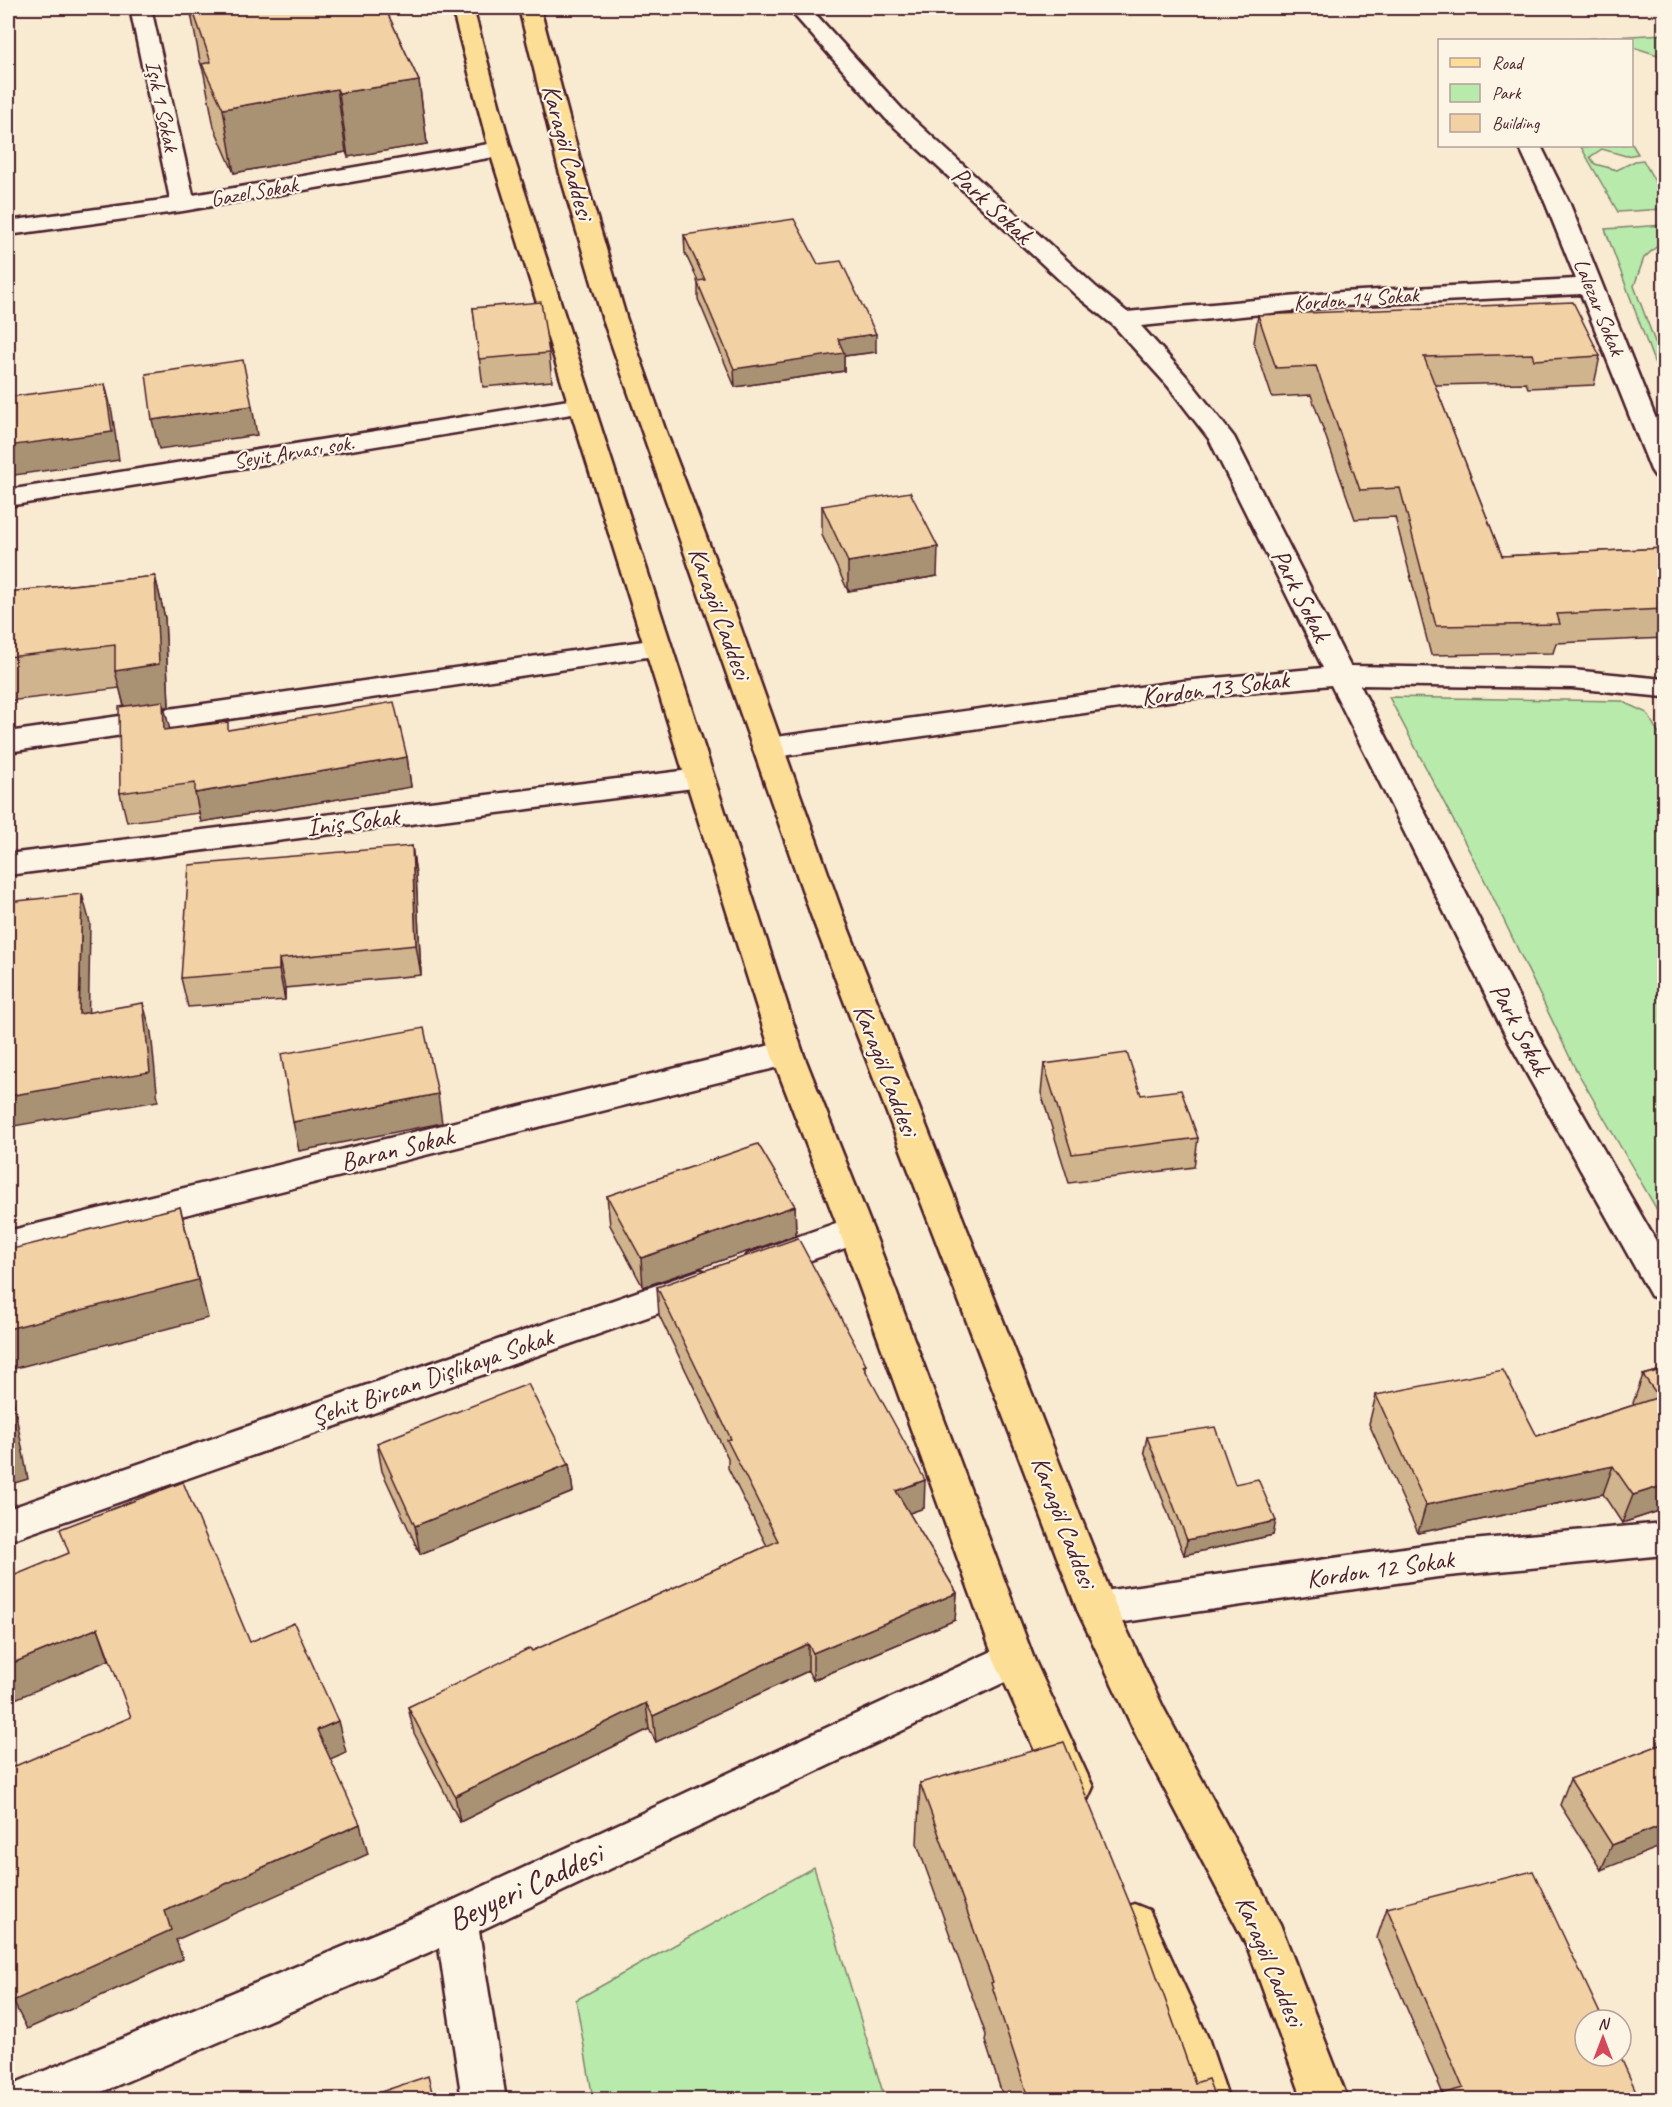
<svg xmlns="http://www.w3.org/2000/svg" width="1672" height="2107" viewBox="0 0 1672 2107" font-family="Caveat,sans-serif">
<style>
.green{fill:#b7eaab;stroke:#80846b;stroke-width:1.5}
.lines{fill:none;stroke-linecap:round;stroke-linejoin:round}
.minor-casing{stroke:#4a1f2b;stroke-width:5}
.major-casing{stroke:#4a1f2b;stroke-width:5}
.minor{fill:#fcf5e5;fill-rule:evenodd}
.major{fill:#fcde96;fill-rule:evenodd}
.wall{fill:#d0b48d;stroke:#4a1f2b;stroke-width:1.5}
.shaded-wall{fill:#a99273;stroke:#4a1f2b;stroke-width:1.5}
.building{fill:#f2d1a4;stroke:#4a1f2b;stroke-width:1.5}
.labels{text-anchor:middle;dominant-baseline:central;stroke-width:4.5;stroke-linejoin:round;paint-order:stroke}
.far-street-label{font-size:22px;fill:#4a1f2b;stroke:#fcf5e5}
.street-label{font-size:26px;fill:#4a1f2b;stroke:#fcf5e5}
.near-street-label{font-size:32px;fill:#4a1f2b;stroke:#fcf5e5}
</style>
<rect width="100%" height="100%" fill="#f9ead2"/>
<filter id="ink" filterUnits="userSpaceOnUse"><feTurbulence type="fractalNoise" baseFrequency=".0167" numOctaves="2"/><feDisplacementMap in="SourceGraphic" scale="12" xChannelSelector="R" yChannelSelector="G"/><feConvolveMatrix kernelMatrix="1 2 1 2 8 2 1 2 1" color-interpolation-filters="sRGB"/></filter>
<g filter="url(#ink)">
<g class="green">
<path d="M 1664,34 L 1664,57 L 1636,48 L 1632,50 L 1632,40 L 1563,40 Z"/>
<path d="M 1632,144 L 1638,154 L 1626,156 L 1602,149 L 1590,157 L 1595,164 L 1617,170 L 1635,161 L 1643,160 L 1664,198 L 1664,209 L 1618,212 L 1581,147 Z"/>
<path d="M 1664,225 L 1664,240 L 1644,258 L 1634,286 L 1664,366 L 1664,389 L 1605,229 Z"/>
<path d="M 1389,697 L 1621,701 L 1647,713 L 1664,743 L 1664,1222 L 1574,1066 L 1486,883 Z"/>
<path d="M 814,1867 L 885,2099 L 593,2099 L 576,2000 Z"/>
</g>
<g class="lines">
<g class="minor-casing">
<g id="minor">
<path d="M 130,8 L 151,8 L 193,195 L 500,142 L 508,144 L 511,149 L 508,154 L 500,156 L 183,211 L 8,235 L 8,221 L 170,199 Z"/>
<path d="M 788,8 L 810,8 L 902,109 L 1096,287 L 1127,312 L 1342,292 L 1576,279 L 1545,202 L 1519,146 L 1541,146 L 1569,202 L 1664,439 L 1664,478 L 1655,476 L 1651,470 L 1581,294 L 1342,306 L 1141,326 L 1186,376 L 1234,437 L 1350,666 L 1572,670 L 1664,679 L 1664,697 L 1572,688 L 1360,685 L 1541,1041 L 1664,1255 L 1664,1300 L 1651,1296 L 1509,1042 L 1331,685 L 1183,699 L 769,758 L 759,755 L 754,748 L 759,741 L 769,738 L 1183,681 L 1323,668 L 1209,439 L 1168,386 L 1113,325 L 1078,297 L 886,119 Z"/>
<path d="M 581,398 L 590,401 L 594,406 L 590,411 L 8,506 L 8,490 Z"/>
<path d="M 657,639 L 667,642 L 671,648 L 667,654 L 8,752 L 8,732 Z"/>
<path d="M 698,769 L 709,772 L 713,779 L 709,786 L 8,875 L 8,854 Z"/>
<path d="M 787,1041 L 799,1044 L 803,1053 L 799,1062 L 8,1259 L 8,1231 Z"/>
<path d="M 856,1216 L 868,1220 L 873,1230 L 868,1240 L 760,1278 L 748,1274 L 742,1264 L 748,1254 Z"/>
<path d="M 700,1270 L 713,1274 L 718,1284 L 713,1294 L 8,1541 L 8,1509 Z"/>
<path d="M 1664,1523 L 1664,1555 L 1438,1577 L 1097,1626 L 1083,1621 L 1077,1609 L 1083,1597 L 1097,1592 L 1438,1543 Z"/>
<path d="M 1014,1641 L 1028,1647 L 1034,1659 L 1028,1671 L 479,1931 L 506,2100 L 462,2100 L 439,1948 L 83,2100 L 8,2100 L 13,2084 L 441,1906 Z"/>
</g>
</g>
<g class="major-casing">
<g id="major">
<path d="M 452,8 L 473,8 L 511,149 L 803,1053 L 873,1230 L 1034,1659 L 1093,1787 L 1087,1800 L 1072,1806 L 1057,1800 L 994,1659 L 839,1230 L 771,1053 L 489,149 Z"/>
<path d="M 519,8 L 540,8 L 582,167 L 626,317 L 665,429 L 738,620 L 843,915 L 1117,1609 L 1164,1709 L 1280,1924 L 1348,2100 L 1303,2100 L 1247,1946 L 1136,1735 L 1077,1609 L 811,915 L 602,317 L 558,167 Z"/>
<path d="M 1134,1904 L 1149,1910 L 1208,2038 L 1229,2100 L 1185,2100 L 1165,2041 L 1113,1924 L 1119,1910 Z"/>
</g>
</g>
<use href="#minor" class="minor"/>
<use href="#major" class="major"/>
</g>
<g class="wall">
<path d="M 190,8 L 385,8 L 419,81 L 427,144 L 348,157 L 346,152 L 234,173 L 214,127 L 204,74 L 200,61 Z"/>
<path d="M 684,235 L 818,264 L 876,352 L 844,356 L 844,371 L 735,387 L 698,299 L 698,281 L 685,253 Z"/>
<path d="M 473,308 L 549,353 L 552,381 L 483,387 Z"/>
<path d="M 1258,315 L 1600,356 L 1594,385 L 1528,388 L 1526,383 L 1435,385 L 1502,556 L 1665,548 L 1665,638 L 1556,643 L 1553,653 L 1431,655 L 1395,517 L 1355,519 L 1311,395 L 1272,397 L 1254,343 Z"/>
<path d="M 822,506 L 937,576 L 848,591 L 822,535 Z"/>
<path d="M 155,576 L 165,618 L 169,707 L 164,707 L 169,729 L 230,730 L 407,757 L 411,787 L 201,822 L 199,813 L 127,822 L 120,793 L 124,707 L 120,688 L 8,701 L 8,592 Z"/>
<path d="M 412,846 L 416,875 L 421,975 L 285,988 L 285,1000 L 188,1007 L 181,978 Z"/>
<path d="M 1044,1064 L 1141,1095 L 1198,1138 L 1194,1167 L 1069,1183 L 1041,1093 Z"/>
<path d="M 607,1196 L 795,1206 L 796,1235 L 643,1287 L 610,1225 Z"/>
<path d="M 657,1287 L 866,1365 L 866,1372 L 924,1508 L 909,1513 L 957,1593 L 955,1620 L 813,1680 L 808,1671 L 656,1742 L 649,1729 L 460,1822 L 414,1733 L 408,1707 L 767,1546 L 728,1468 L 728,1458 L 659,1315 Z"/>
<path d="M 1665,1369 L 1665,1509 L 1622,1523 L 1603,1494 L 1418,1533 L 1369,1424 L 1376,1395 L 1537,1436 L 1634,1405 L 1633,1403 L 1643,1375 Z"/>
<path d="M 1147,1437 L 1235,1484 L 1273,1535 L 1184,1555 L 1144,1451 Z"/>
<path d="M 377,1443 L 569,1464 L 573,1492 L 420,1554 L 382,1471 Z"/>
<path d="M 1662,1744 L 1601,1870 L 1560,1805 L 1570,1779 Z"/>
<path d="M 920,1783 L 1195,2083 L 1216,2100 L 1004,2100 L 985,2041 L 986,2035 L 917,1844 Z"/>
<path d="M 1387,1908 L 1640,2100 L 1429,2100 L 1430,2097 L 1443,2094 L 1377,1938 Z"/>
</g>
<g class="shaded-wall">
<path d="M 419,81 L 427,144 L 348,157 L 339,93 Z"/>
<path d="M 337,89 L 346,152 L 234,173 L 223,109 Z"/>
<path d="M 876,334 L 876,352 L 844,356 L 844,371 L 735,387 L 734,369 L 838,339 Z"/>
<path d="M 105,384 L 112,412 L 119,460 L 8,476 L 8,446 Z"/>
<path d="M 252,406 L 257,435 L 159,449 L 152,420 Z"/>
<path d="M 938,547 L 937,576 L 848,591 L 848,562 Z"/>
<path d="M 155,576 L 165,618 L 169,707 L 164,707 L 170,730 L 171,759 L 126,713 L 115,671 Z"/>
<path d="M 407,757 L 411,787 L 201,822 L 195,793 Z"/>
<path d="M 412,846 L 416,875 L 421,975 L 416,945 Z"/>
<path d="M 82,894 L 90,923 L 88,1043 L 79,1014 Z"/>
<path d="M 279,959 L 285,988 L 285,1000 L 279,970 Z"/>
<path d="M 143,1003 L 151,1032 L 158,1101 L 14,1126 L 8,1107 L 8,1096 Z"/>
<path d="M 438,1094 L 442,1123 L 299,1151 L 293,1122 Z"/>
<path d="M 795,1206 L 796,1235 L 643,1287 L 641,1258 Z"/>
<path d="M 180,1207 L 208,1318 L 8,1370 L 8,1329 Z"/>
<path d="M 8,1372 L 28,1479 L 8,1485 Z"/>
<path d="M 569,1464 L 573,1492 L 420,1554 L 415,1526 Z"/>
<path d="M 1613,1466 L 1603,1494 L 1418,1533 L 1426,1505 Z"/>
<path d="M 925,1480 L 924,1508 L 895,1518 L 896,1491 Z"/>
<path d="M 1665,1485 L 1665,1509 L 1622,1523 L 1633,1495 Z"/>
<path d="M 1276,1521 L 1273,1535 L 1184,1555 L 1187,1540 Z"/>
<path d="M 957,1593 L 955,1620 L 813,1680 L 813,1653 Z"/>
<path d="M 98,1628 L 109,1660 L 8,1702 L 8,1665 Z"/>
<path d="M 808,1644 L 808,1671 L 656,1742 L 653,1716 Z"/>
<path d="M 646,1703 L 649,1729 L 460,1822 L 455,1796 Z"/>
<path d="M 338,1721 L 346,1752 L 326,1761 L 317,1730 Z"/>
<path d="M 360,1824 L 368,1854 L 176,1940 L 183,1959 L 27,2029 L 13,2001 L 165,1911 Z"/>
<path d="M 1665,1824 L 1665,1845 L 1601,1870 L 1612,1845 Z"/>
</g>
<g class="building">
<path d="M 192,8 L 385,8 L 419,81 L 339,93 L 337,89 L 223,109 L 202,64 L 211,62 Z"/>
<path d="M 794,219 L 818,264 L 841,261 L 876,334 L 838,339 L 844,353 L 734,369 L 697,281 L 705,280 L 684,235 Z"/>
<path d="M 541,302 L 549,353 L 479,359 L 473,308 Z"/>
<path d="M 1573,302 L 1600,356 L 1534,360 L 1532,354 L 1424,357 L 1502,556 L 1665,548 L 1665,609 L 1557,614 L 1560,624 L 1436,626 L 1400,488 L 1360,490 L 1316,366 L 1276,368 L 1258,315 Z"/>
<path d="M 243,360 L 252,406 L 152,420 L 146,374 Z"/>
<path d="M 105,384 L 112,432 L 8,446 L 8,397 Z"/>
<path d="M 910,492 L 938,547 L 848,562 L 822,506 Z"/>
<path d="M 155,576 L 159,664 L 115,671 L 115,645 L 8,657 L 8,592 Z"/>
<path d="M 163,701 L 164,730 L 228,722 L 228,730 L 394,702 L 407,757 L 195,793 L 195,783 L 120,793 L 119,707 Z"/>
<path d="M 412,846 L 416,945 L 279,959 L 279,970 L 181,978 L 189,865 Z"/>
<path d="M 82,894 L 79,1014 L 143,1003 L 150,1072 L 8,1096 L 8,902 Z"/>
<path d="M 424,1028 L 438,1094 L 293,1122 L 281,1054 Z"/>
<path d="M 1127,1053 L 1141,1095 L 1181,1090 L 1198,1138 L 1072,1154 L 1044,1064 Z"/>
<path d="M 758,1144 L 795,1206 L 641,1258 L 607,1196 Z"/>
<path d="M 180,1207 L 198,1280 L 8,1329 L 8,1250 Z"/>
<path d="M 798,1238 L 866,1365 L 863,1366 L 925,1480 L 896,1491 L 957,1593 L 813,1653 L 808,1644 L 653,1716 L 646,1703 L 455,1796 L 408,1707 L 530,1648 L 532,1651 L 778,1541 L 727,1440 L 731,1439 L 657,1287 Z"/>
<path d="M 1665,1369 L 1665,1485 L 1633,1495 L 1613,1466 L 1426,1505 L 1376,1395 L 1503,1370 L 1537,1436 L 1659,1397 L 1643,1375 Z"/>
<path d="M 528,1384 L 569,1464 L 415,1526 L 377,1443 Z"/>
<path d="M 8,1407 L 14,1442 L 8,1444 Z"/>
<path d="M 1215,1427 L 1235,1484 L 1258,1479 L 1276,1521 L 1187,1540 L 1147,1437 Z"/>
<path d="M 183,1482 L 250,1642 L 294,1623 L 338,1721 L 317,1730 L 360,1824 L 165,1911 L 171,1930 L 13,2001 L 8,1985 L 8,1769 L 131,1717 L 98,1628 L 8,1665 L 8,1578 L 69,1553 L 60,1529 Z"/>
<path d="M 1064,1742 L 1139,1926 L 1195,2083 L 1208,2079 L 1216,2100 L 1029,2100 L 991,1983 L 993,1982 L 920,1783 Z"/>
<path d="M 1662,1744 L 1665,1747 L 1665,1824 L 1612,1845 L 1570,1779 Z"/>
<path d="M 1533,1871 L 1603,2020 L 1585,2020 L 1585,2056 L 1620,2056 L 1640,2100 L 1431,2100 L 1430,2097 L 1463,2088 L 1387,1908 Z"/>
<path d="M 428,2076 L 434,2100 L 357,2100 Z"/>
</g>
</g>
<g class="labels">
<g class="far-street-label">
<text transform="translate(162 106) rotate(78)">Işık 1 Sokak</text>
<text transform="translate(254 192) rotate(-10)">Gazel Sokak</text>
<text transform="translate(1356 299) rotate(-4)">Kordon 14 Sokak</text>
<text transform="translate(1599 307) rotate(68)">Lalezar Sokak</text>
<text transform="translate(294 452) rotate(-9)">Seyit Arvası sok.</text>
</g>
<g class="street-label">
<text transform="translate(568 152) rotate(75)">Karagöl Caddesi</text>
<text transform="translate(992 205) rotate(43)">Park Sokak</text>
<text transform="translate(1301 595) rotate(63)">Park Sokak</text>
<text transform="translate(720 613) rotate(70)">Karagöl Caddesi</text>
<text transform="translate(1215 688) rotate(-7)">Kordon 13 Sokak</text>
<text transform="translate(353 822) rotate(-7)">İniş Sokak</text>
<text transform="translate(1520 1029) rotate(62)">Park Sokak</text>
<text transform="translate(886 1070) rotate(69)">Karagöl Caddesi</text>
<text transform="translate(397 1149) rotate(-14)">Baran Sokak</text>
<text transform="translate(432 1377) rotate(-19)">Şehit Bircan Dişlikaya Sokak</text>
<text transform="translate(1064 1522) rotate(69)">Karagöl Caddesi</text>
<text transform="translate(1380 1569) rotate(-8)">Kordon 12 Sokak</text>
<text transform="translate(1270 1961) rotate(67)">Karagöl Caddesi</text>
</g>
<g class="near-street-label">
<text transform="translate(525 1887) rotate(-25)">Beyyeri Caddesi</text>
</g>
</g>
<rect width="1672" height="2107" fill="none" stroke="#fcf5e5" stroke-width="30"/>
<rect x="15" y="15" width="1642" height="2077" fill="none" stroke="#4a1f2b" stroke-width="2" filter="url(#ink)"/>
<rect x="1438" y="39" width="195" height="108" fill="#fcf5e5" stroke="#b59f9b" stroke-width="1.5"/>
<rect x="1450" y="58" width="30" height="9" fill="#fcde96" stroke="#b59f9b" stroke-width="1.5"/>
<text x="1492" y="69" font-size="18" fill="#4a1f2b">Road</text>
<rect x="1450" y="84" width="30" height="18" fill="#b7eaab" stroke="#b59f9b" stroke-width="1.5"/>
<text x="1492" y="99" font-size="18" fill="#4a1f2b">Park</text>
<rect x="1450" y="114" width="30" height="18" fill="#f2d1a4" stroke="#b59f9b" stroke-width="1.5"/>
<text x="1492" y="129" font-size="18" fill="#4a1f2b">Building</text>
<g transform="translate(1603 2038)"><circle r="28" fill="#fcf5e5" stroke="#b59f9b" stroke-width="1.5"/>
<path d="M0-4.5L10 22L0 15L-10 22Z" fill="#d1495b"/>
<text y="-9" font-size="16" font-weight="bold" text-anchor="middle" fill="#4a1f2b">N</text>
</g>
</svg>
